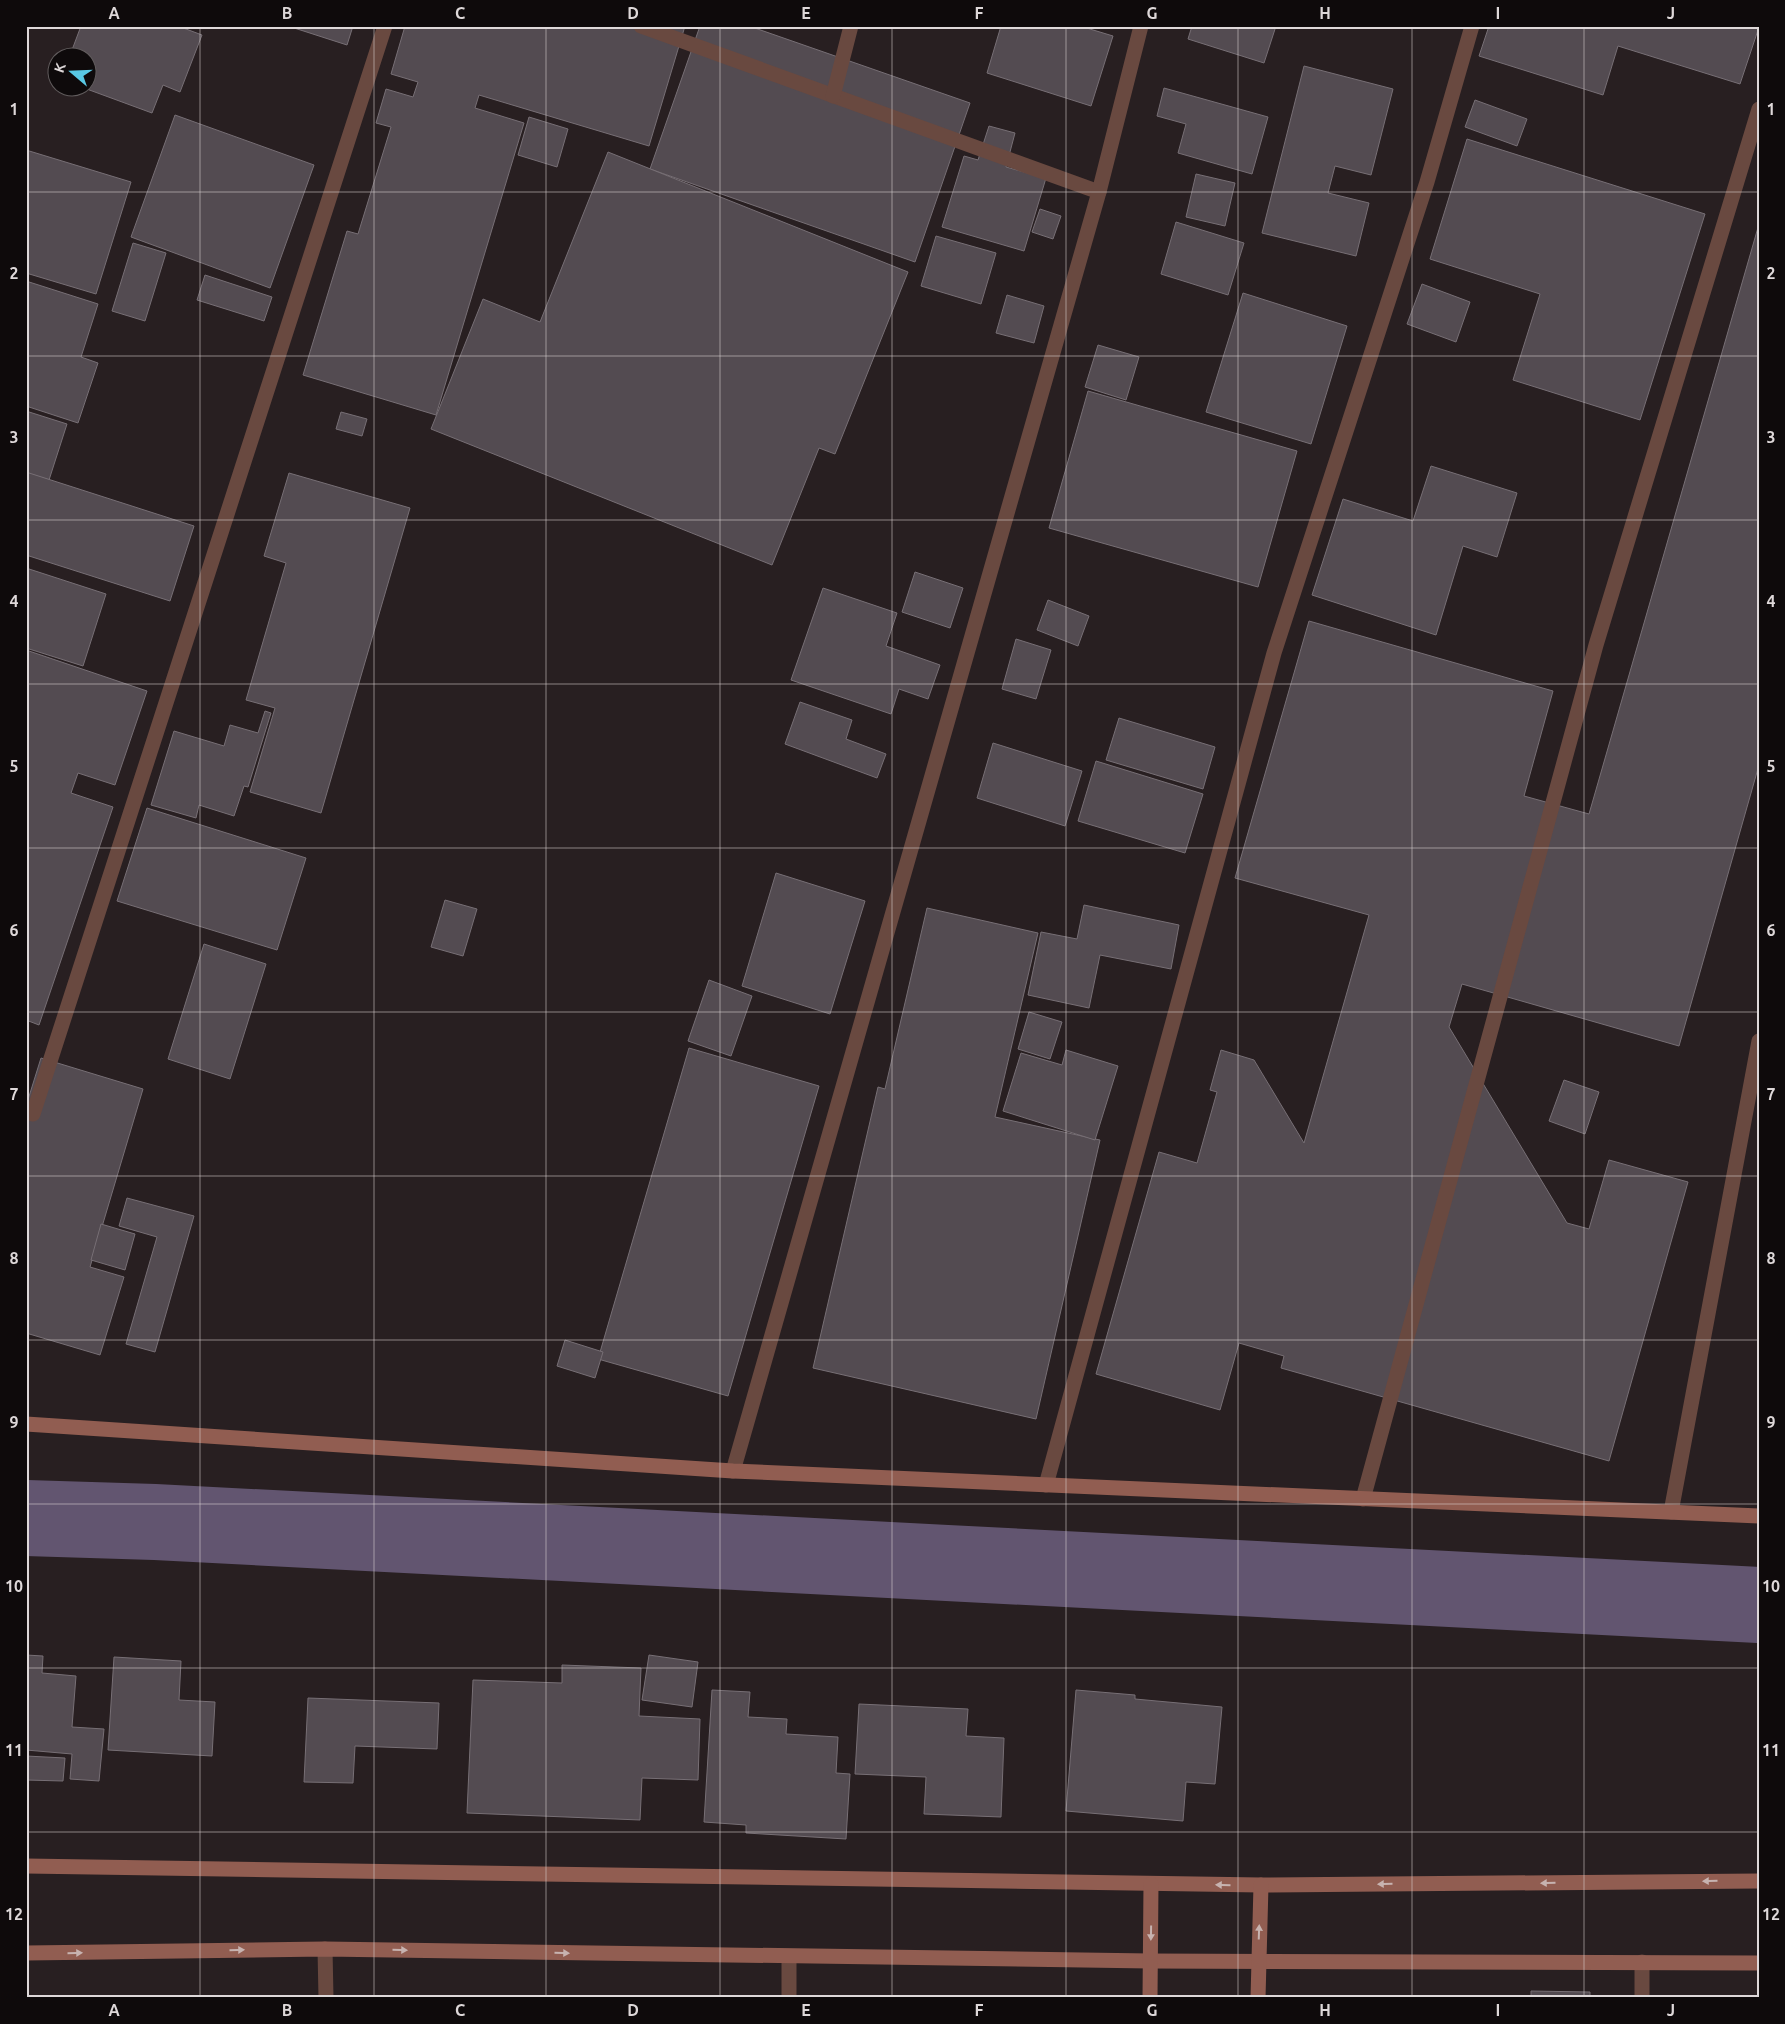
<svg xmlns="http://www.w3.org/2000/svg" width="1785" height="2024" viewBox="0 0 1785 2024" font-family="Ubuntu,sans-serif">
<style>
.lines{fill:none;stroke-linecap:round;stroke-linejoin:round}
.river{stroke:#625570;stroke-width:76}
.building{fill:#534b51;stroke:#776f75}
.street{stroke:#694940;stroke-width:15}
.secondary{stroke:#915d51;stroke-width:15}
.oneway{fill:#c7b3b0}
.grid{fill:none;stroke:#ded8d9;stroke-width:1;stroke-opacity:0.55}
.neatline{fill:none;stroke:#ded8d9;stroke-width:2}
.grid-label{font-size:16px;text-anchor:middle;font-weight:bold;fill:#ded8d9}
</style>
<rect width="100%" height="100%" fill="#281f21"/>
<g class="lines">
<path class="river" d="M 26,1518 L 155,1522 L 1759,1605"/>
</g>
<g class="building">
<path d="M 81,26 L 178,26 L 202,35 L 180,92 L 163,85 L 152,113 L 84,88 L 88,88 L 88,58 L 69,58 Z"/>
<path d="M 288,26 L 353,26 L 347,45 Z"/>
<path d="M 405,26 L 685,26 L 649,146 L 479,95 L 475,108 L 524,123 L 436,415 L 303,375 L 347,231 L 358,234 L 391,127 L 376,123 L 386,89 L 413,97 L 418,82 L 391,74 Z"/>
<path d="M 700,26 L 749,26 L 970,103 L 915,262 L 650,169 Z"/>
<path d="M 1001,26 L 1080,26 L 1113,36 L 1091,106 L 987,73 Z"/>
<path d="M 1192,26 L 1276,26 L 1264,63 L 1188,39 Z"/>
<path d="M 1489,26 L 1759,26 L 1759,27 L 1740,84 L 1618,46 L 1603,95 L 1479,56 Z"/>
<path d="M 1304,66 L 1393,89 L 1371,175 L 1335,166 L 1328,193 L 1369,203 L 1356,256 L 1262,233 Z"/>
<path d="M 1164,88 L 1268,117 L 1252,174 L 1178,153 L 1186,124 L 1157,116 Z"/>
<path d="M 1475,100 L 1527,119 L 1517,146 L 1465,127 Z"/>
<path d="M 175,115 L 314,165 L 270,288 L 131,237 Z"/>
<path d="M 529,117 L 568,129 L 557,167 L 518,155 Z"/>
<path d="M 989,126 L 1015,133 L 1006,167 L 1046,178 L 1024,251 L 942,227 L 964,156 L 978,160 Z"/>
<path d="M 1467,139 L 1705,214 L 1640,420 L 1513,380 L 1540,294 L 1430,259 Z"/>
<path d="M 26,150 L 131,182 L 96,294 L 26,273 Z"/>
<path d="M 608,152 L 908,272 L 835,454 L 819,448 L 772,565 L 431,429 L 483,299 L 540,322 Z"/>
<path d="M 1196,174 L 1235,183 L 1225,226 L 1186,217 Z"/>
<path d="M 1040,209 L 1061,216 L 1053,239 L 1032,232 Z"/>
<path d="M 1176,222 L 1244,243 L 1228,295 L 1161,274 Z"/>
<path d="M 1759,224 L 1759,765 L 1679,1046 L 1462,984 L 1449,1027 L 1567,1223 L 1589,1229 L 1609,1160 L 1688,1182 L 1609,1461 L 1281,1368 L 1284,1356 L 1239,1343 L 1220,1410 L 1096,1374 L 1159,1152 L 1197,1163 L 1217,1092 L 1210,1090 L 1221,1050 L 1254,1060 L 1304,1143 L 1369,915 L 1235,878 L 1309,621 L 1553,691 L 1524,796 L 1589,814 Z"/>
<path d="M 936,236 L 996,253 L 981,304 L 921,286 Z"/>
<path d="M 133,243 L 166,253 L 145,321 L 112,311 Z"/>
<path d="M 205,275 L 272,297 L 264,321 L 197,300 Z"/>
<path d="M 26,281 L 98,304 L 81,357 L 98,363 L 78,423 L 26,406 Z"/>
<path d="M 1422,284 L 1470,302 L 1456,342 L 1407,324 Z"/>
<path d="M 1243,293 L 1347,326 L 1311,444 L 1206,412 Z"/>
<path d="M 1007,295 L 1044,306 L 1034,343 L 996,333 Z"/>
<path d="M 1098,345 L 1139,357 L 1126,400 L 1085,387 Z"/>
<path d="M 1088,391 L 1297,451 L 1258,587 L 1049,528 Z"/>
<path d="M 26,411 L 67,424 L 49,480 L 26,473 Z"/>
<path d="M 341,412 L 367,419 L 362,436 L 336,429 Z"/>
<path d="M 1431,466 L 1517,493 L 1497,557 L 1463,546 L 1436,635 L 1312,595 L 1343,499 L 1413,521 Z"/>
<path d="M 26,472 L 194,526 L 170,601 L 26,555 Z"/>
<path d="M 289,473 L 410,508 L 321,813 L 250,792 L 275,708 L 246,700 L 286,563 L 264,556 Z"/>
<path d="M 26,568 L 106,594 L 83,666 L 26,648 Z"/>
<path d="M 915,572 L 963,588 L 950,628 L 902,612 Z"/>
<path d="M 823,588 L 897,613 L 886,646 L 940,665 L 928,699 L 899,689 L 891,714 L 791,680 Z"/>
<path d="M 1048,600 L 1089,616 L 1078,646 L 1037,630 Z"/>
<path d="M 1016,639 L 1051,650 L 1036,699 L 1002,689 Z"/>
<path d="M 26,650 L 147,691 L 115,785 L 78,773 L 71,793 L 113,807 L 39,1025 L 26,1020 Z"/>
<path d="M 800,702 L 852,720 L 846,739 L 886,754 L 877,778 L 785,744 Z"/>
<path d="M 265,711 L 271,713 L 248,787 L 244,786 L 234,816 L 199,805 L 196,818 L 151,805 L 174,731 L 224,746 L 230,725 L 258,733 Z"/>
<path d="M 1119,718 L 1215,747 L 1203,789 L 1106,760 Z"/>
<path d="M 993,743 L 1082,771 L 1065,826 L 977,798 Z"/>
<path d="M 1096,761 L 1203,794 L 1185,853 L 1078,821 Z"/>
<path d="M 147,808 L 306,858 L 277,950 L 117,901 Z"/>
<path d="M 776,873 L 865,901 L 830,1014 L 742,986 Z"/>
<path d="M 445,900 L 477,909 L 463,956 L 431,947 Z"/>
<path d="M 1084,905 L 1179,925 L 1171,969 L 1100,955 L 1089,1008 L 1028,995 L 1041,932 L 1077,939 Z"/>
<path d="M 927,908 L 1038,933 L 995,1117 L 1100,1140 L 1036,1419 L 813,1368 L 878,1087 L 885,1089 Z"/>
<path d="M 204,944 L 266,964 L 230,1079 L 168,1059 Z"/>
<path d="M 709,980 L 752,996 L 731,1056 L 688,1041 Z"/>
<path d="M 1029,1012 L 1062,1022 L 1050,1059 L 1018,1049 Z"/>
<path d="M 689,1048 L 819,1086 L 728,1396 L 598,1359 Z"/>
<path d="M 1066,1050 L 1118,1066 L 1095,1140 L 1003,1111 L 1021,1053 L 1062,1065 Z"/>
<path d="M 41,1058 L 143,1089 L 90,1267 L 124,1277 L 100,1355 L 26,1333 L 26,1106 Z"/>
<path d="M 1564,1080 L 1599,1092 L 1585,1134 L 1549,1121 Z"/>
<path d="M 127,1198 L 194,1216 L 155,1352 L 126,1344 L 157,1237 L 119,1226 Z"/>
<path d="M 101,1224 L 135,1234 L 125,1270 L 91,1260 Z"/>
<path d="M 565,1340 L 603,1352 L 595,1378 L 557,1366 Z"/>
<path d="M 26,1655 L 43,1656 L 42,1673 L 76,1676 L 72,1727 L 104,1729 L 99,1781 L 70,1779 L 72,1754 L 26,1750 Z"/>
<path d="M 649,1655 L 698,1662 L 692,1707 L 642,1700 Z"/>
<path d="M 114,1657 L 181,1661 L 179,1700 L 215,1702 L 212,1756 L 108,1750 Z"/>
<path d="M 562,1665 L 641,1668 L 639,1716 L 700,1719 L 698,1780 L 642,1778 L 640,1820 L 467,1813 L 473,1680 L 562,1683 Z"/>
<path d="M 712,1690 L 750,1692 L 748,1717 L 787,1719 L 786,1734 L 838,1737 L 836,1773 L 850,1774 L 846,1839 L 746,1833 L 746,1825 L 704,1822 Z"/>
<path d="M 1076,1690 L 1135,1695 L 1135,1699 L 1222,1707 L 1215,1784 L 1186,1782 L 1183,1821 L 1066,1811 Z"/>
<path d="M 308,1698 L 439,1703 L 437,1749 L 355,1746 L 353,1783 L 304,1782 Z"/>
<path d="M 859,1704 L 968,1709 L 966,1736 L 1004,1738 L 1001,1817 L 924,1814 L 926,1777 L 855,1774 Z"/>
<path d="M 26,1756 L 65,1758 L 63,1781 L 26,1780 Z"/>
<path d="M 1531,1991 L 1590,1992 L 1590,1998 L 1531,1998 Z"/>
</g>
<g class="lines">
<g class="street">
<path d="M 641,26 L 1099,192"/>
<path d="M 833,96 L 851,26"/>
<path d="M 26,1112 L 33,1114 L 385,26"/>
<path d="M 733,1471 L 1099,192 L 1141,26"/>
<path d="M 1046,1485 L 1274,653 L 1427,182 L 1472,26"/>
<path d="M 1363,1499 L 1596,645 L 1759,109"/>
<path d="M 1671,1512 L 1759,1041"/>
<path d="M 325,1949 L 326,1998"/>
<path d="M 1642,1962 L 1642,1998"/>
<path d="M 789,1998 L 789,1957"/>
</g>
<g class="secondary">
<path d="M 26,1424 L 733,1471 L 1759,1516"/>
<path d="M 26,1866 L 1261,1885 L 1759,1881"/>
<path d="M 26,1953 L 325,1949 L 1150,1961 L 1759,1963"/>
<path d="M 1150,1998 L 1151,1884"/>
<path d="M 1258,1998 L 1261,1885"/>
</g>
</g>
<defs><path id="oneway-solid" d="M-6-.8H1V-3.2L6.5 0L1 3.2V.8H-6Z" transform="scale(1.25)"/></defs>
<g class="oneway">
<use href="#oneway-solid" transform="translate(1710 1881) rotate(179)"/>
<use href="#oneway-solid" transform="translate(1548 1883) rotate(179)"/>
<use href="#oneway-solid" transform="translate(1385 1884) rotate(179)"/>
<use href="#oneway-solid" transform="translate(1223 1885) rotate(-179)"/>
<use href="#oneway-solid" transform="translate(1259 1932) rotate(-88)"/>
<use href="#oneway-solid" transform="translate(1151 1933) rotate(91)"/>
<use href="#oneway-solid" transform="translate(237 1950) rotate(-1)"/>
<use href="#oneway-solid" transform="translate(400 1950) rotate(1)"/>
<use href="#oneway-solid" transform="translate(75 1953) rotate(-1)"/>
<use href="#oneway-solid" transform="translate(562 1953) rotate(1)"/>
</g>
<path class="grid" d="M 200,26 L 200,1998M 374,26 L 374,1998M 546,26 L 546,1998M 720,26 L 720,1998M 892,26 L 892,1998M 1066,26 L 1066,1998M 1238,26 L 1238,1998M 1412,26 L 1412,1998M 1584,26 L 1584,1998M 26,192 L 1759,192M 26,356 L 1759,356M 26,520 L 1759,520M 26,684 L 1759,684M 26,848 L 1759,848M 26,1012 L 1759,1012M 26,1176 L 1759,1176M 26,1340 L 1759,1340M 26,1504 L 1759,1504M 26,1668 L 1759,1668M 26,1832 L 1759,1832"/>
<rect width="1785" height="2024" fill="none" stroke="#0e0a0b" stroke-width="55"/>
<g transform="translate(72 72) rotate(289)"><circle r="24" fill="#0e0a0b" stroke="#615c5d"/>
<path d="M0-4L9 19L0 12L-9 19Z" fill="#59c8e4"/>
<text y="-8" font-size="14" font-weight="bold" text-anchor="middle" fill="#ded8d9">K</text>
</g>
<rect x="28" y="28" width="1730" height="1968" class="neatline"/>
<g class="grid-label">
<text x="114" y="19">A</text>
<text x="287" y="19">B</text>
<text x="460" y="19">C</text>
<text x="633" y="19">D</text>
<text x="806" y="19">E</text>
<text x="979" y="19">F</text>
<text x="1152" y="19">G</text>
<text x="1325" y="19">H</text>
<text x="1498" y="19">I</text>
<text x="1671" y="19">J</text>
<text x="14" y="115">1</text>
<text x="1771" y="115">1</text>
<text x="14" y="279">2</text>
<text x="1771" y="279">2</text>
<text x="14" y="443">3</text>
<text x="1771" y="443">3</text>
<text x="14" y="607">4</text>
<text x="1771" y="607">4</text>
<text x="14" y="772">5</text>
<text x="1771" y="772">5</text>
<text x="14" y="936">6</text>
<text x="1771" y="936">6</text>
<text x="14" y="1100">7</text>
<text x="1771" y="1100">7</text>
<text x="14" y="1264">8</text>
<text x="1771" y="1264">8</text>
<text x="14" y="1428">9</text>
<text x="1771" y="1428">9</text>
<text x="14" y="1592">10</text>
<text x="1771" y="1592">10</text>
<text x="14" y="1756">11</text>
<text x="1771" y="1756">11</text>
<text x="14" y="1920">12</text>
<text x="1771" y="1920">12</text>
<text x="114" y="2016">A</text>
<text x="287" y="2016">B</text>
<text x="460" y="2016">C</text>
<text x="633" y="2016">D</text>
<text x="806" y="2016">E</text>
<text x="979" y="2016">F</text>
<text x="1152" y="2016">G</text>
<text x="1325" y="2016">H</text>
<text x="1498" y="2016">I</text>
<text x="1671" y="2016">J</text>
</g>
</svg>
